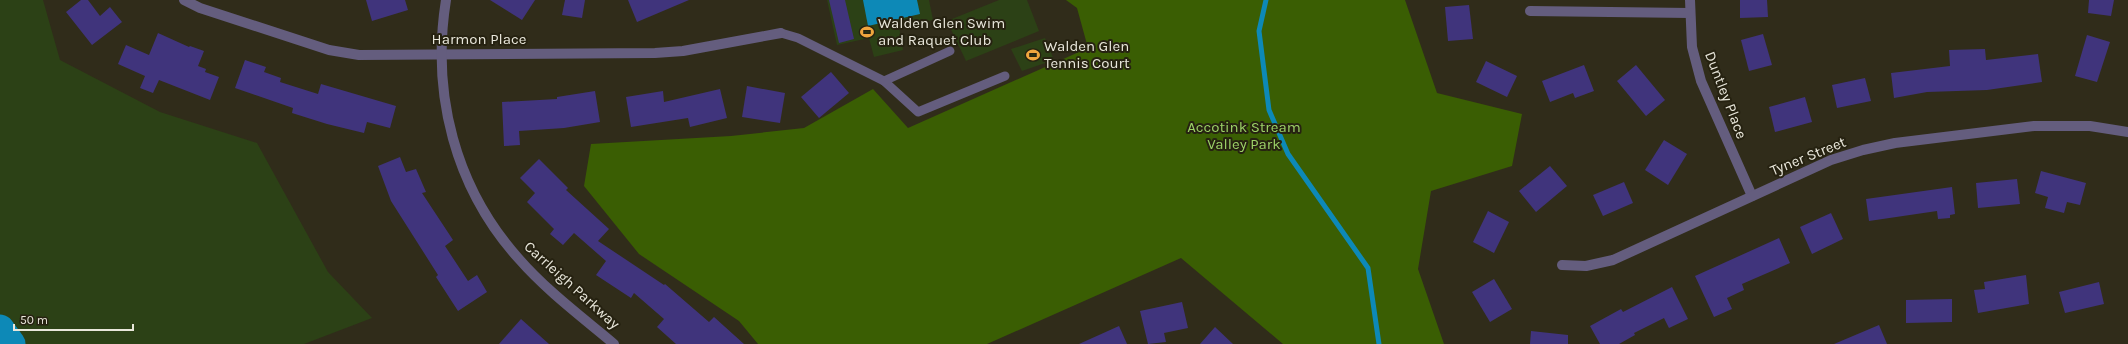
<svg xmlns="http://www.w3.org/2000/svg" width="2128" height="344" viewBox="0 0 2128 344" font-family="Karla,sans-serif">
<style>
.green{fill:#2c4116}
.forest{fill:#3a5e03}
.water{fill:#0d89b7}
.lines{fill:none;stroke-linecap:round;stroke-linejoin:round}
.stream{stroke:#0d89b7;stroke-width:5}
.river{stroke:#0d89b7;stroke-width:29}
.building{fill:#40347c}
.lane{stroke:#645d7e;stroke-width:9}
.street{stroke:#645d7e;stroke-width:10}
.labels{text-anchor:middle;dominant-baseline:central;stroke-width:4;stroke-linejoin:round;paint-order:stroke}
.poi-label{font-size:15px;fill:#e9e7db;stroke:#262211;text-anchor:start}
.street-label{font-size:15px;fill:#e9e7db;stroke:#262211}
.park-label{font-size:15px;fill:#9cd167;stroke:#262211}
</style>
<rect width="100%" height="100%" fill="#302c1a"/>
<g class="green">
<path d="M 0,0 L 43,0 L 60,60 L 160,112 L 257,143 L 328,272 L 372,318 L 304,344 L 0,344 Z"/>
<path d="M 827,0 L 929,0 L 933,20 L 899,27 L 903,50 L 874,57 L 869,38 L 837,45 Z"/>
<path d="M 999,0 L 1027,0 L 1039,31 L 966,61 L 947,21 Z"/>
<path d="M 1045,38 L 1054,60 L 1022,71 L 1011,49 Z"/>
</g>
<path class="forest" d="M 1066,0 L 1405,0 L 1437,93 L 1522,114 L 1512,166 L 1431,191 L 1418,269 L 1444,344 L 1283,344 L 1181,258 L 987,344 L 758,344 L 739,321 L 639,254 L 584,186 L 591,144 L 731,136 L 804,128 L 873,89 L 908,128 L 1088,48 L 1077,8 Z"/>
<path class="water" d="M 863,0 L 917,0 L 920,14 L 868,26 Z"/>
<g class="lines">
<path class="stream" d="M 1266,0 L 1259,31 L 1269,110 L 1288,154 L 1368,268 L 1379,344"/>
<path class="river" d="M 0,329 L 11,344"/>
</g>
<g class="building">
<path d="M 81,0 L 88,0 L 100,16 L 110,7 L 122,22 L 92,45 L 66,12 Z"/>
<path d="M 366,0 L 405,0 L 408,10 L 372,21 Z"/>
<path d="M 490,0 L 535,0 L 522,20 Z"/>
<path d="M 565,0 L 585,0 L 582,18 L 562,15 Z"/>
<path d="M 628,0 L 689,0 L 637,22 Z"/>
<path d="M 829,0 L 845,0 L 854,39 L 839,43 Z"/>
<path d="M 1740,0 L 1767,0 L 1768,17 L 1740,18 Z"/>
<path d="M 2089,0 L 2114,0 L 2111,16 L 2088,13 Z"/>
<path d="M 1469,5 L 1473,39 L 1448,41 L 1445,7 Z"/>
<path d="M 158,33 L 189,47 L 190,46 L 204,51 L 198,66 L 206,69 L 205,72 L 219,77 L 210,100 L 159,80 L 153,93 L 140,88 L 145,76 L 118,64 L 126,45 L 149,55 Z"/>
<path d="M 1763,34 L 1772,65 L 1749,71 L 1741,40 Z"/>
<path d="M 2087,35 L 2110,42 L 2097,82 L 2075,76 Z"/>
<path d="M 1985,49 L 1986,60 L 2038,54 L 2042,82 L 1987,90 L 1927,92 L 1894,98 L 1891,73 L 1950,66 L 1949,50 Z"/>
<path d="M 245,60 L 266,67 L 264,72 L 281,78 L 280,82 L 318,94 L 321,84 L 396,106 L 390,128 L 367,122 L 364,133 L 327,124 L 292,113 L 293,108 L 235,88 Z"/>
<path d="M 1486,61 L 1517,76 L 1507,97 L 1476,82 Z"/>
<path d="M 1584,65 L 1594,91 L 1575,98 L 1573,93 L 1550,102 L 1542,81 Z"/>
<path d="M 1636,65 L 1665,100 L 1646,116 L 1617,81 Z"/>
<path d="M 831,72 L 849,93 L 819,118 L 801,97 Z"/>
<path d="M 1865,78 L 1871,101 L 1837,108 L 1832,85 Z"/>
<path d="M 747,86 L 785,93 L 780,123 L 742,117 Z"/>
<path d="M 720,89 L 727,118 L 690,127 L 688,118 L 631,127 L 626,97 L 663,91 L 664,102 Z"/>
<path d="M 595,91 L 600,122 L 564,128 L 519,131 L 520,145 L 504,146 L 502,102 L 557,99 L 557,97 Z"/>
<path d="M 1805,97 L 1812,122 L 1775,132 L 1769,107 Z"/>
<path d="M 1664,140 L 1687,154 L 1668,185 L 1645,170 Z"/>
<path d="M 400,157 L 406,172 L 416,169 L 426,192 L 422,193 L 453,240 L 445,246 L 468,281 L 477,275 L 487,292 L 458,311 L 436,277 L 438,275 L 391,201 L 378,166 Z"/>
<path d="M 539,159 L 568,188 L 566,190 L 609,229 L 598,241 L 664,285 L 665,284 L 709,322 L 714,317 L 744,344 L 676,344 L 657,327 L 664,319 L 634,293 L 631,298 L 596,275 L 606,261 L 574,233 L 563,245 L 550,234 L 554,229 L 527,202 L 535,193 L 520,178 Z"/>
<path d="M 1550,166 L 1567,186 L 1536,212 L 1519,191 Z"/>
<path d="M 2041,171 L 2086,183 L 2080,205 L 2067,202 L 2064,213 L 2045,208 L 2048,197 L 2035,193 Z"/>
<path d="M 2017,179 L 2020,204 L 1978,208 L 1976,183 Z"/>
<path d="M 1624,182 L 1633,203 L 1603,216 L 1593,195 Z"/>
<path d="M 1952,187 L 1955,214 L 1950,215 L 1950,218 L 1938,219 L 1937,211 L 1869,221 L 1866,199 Z"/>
<path d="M 1488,211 L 1509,222 L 1494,253 L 1473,242 Z"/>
<path d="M 1831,213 L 1843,239 L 1812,254 L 1800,227 Z"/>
<path d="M 1779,238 L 1790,263 L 1742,284 L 1744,290 L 1727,298 L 1732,309 L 1714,317 L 1695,276 Z"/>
<path d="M 2026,275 L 2029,304 L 1978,313 L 1974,290 L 1985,289 L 1984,282 Z"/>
<path d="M 1494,279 L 1512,309 L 1490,322 L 1472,292 Z"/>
<path d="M 2099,282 L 2104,304 L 2065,313 L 2059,292 Z"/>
<path d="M 1672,287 L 1688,319 L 1669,328 L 1664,318 L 1634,333 L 1635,335 L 1619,344 L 1600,344 L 1590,326 L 1621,309 L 1623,312 Z"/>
<path d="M 1952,299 L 1952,322 L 1906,323 L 1906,300 Z"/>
<path d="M 1182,302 L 1188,328 L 1164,333 L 1166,342 L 1148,344 L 1140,311 Z"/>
<path d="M 521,319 L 549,344 L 499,344 Z"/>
<path d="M 1879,325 L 1887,344 L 1834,344 Z"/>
<path d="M 1119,326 L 1127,344 L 1079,344 Z"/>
<path d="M 1215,327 L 1233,344 L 1200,344 Z"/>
<path d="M 1531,331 L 1568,335 L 1568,344 L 1530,344 Z"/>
</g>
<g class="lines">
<g class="lane">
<path d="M 781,33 L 798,38 L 884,81 L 918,112 L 1005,76"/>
<path d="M 884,81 L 950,51"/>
</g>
<g class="street">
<path d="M 184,0 L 200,8 L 329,50 L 359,55 L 655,53 L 683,51 L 781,33"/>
<path d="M 446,0 C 431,94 455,188 519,259 C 547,291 582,317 614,344"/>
<path d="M 1690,0 L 1692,47 L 1701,81 L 1752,196"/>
<path d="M 1530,11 L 1690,13"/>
<path d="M 1562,265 L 1586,266 L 1613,260 L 1831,160 L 1863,150 L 1895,143 L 2034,126 L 2090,126 L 2128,132"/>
</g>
</g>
<defs>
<g id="stadium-bare" transform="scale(1.08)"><path d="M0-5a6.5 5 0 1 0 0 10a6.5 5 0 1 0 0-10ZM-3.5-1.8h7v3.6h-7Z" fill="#f0a63e" stroke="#262211" stroke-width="2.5" paint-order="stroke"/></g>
</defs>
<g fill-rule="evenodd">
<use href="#stadium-bare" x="867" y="32"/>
<use href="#stadium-bare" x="1033" y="55"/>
</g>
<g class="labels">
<g class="poi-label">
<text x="878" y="23">Walden Glen Swim<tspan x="878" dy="17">and Raquet Club</tspan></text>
<text x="1044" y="46">Walden Glen<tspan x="1044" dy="17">Tennis Court</tspan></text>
</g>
<g class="street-label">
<text x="479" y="39">Harmon Place</text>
<text transform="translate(1726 95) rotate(69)">Duntley Place</text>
<text transform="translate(1808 156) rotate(-22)">Tyner Street</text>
<text transform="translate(572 285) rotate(42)">Carrleigh Parkway</text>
</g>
<g class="park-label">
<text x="1244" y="127">Accotink Stream<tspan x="1244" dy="17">Valley Park</tspan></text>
</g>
</g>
<path d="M14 324v6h119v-6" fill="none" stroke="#e9e7db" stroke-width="2"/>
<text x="20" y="324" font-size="12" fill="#e9e7db" stroke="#262211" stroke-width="3" paint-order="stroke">50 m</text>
</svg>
